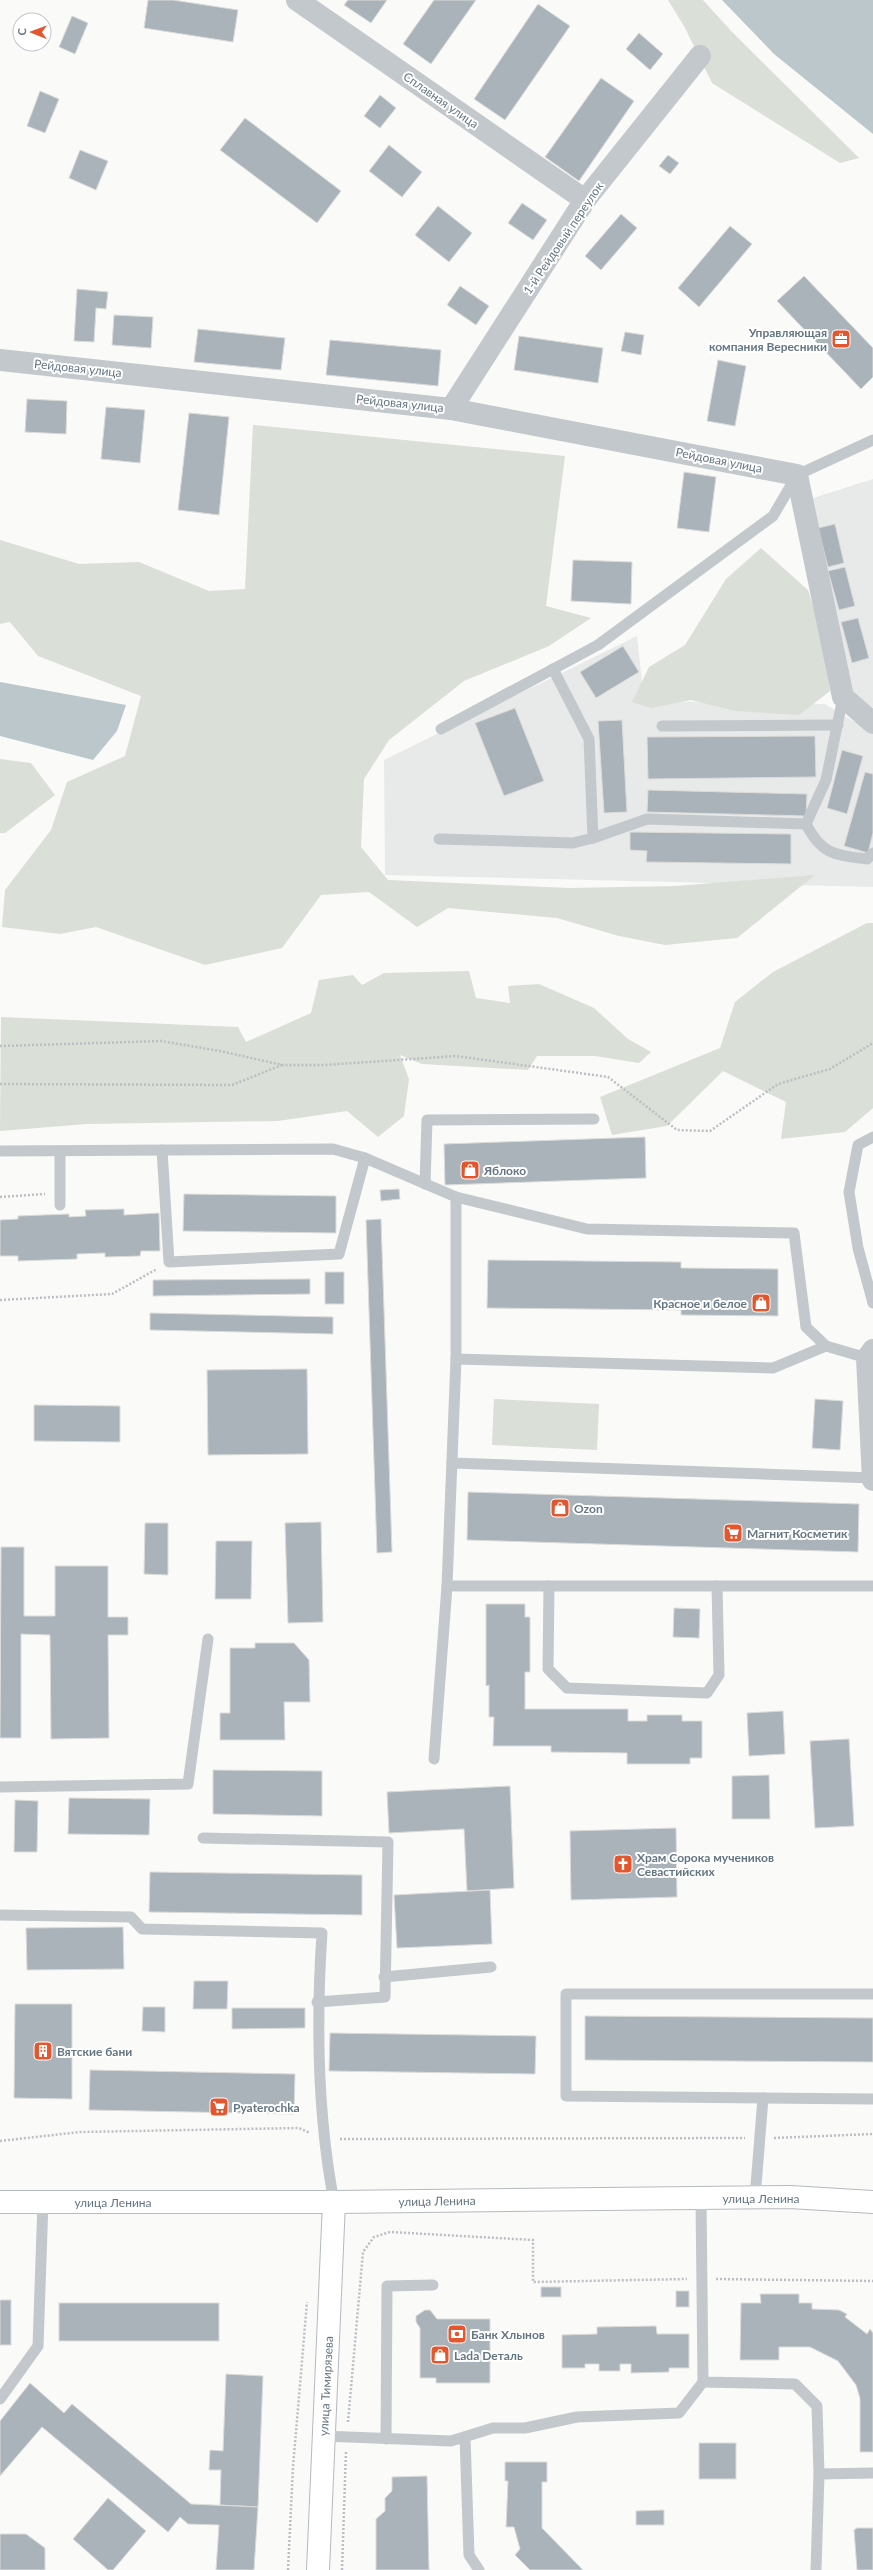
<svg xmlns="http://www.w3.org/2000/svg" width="873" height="2570" viewBox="0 0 873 2570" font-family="Lato,sans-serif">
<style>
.built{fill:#e8e9e9}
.green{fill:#dadfd7}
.water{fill:#bbc7cb}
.building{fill:#aab3b9;stroke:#dcdcda}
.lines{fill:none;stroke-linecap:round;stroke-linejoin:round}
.secondary-casing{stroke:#b3babf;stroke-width:24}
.primary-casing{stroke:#b5babe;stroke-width:24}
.path{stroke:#bbbfc2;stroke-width:2.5;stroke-dasharray:2 2;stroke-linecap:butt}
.lane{stroke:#c3c8cc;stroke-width:11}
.street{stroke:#c3c8cc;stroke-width:22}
.secondary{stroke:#fff;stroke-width:22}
.primary{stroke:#fff;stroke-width:22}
.labels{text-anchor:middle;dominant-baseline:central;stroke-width:4;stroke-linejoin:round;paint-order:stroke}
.street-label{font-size:12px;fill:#657683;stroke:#fff}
.poi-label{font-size:12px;font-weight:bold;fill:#657683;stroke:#fff;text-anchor:start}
</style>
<rect width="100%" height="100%" fill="#fafaf8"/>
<g class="built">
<path d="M 873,479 L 873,708 L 852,694 L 810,499 Z"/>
<path d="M 637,636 L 644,701 L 825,704 L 873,733 L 873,887 L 385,875 L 384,760 Z"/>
</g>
<g class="green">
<path d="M 668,0 L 703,0 L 733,33 L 859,158 L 840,163 L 712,83 L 684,26 Z"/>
<path d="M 253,425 L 565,456 L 546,606 L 591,618 L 549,646 L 464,681 L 389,740 L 364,779 L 361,847 L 388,880 L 569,888 L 675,886 L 815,875 L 737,938 L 665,945 L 619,936 L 557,918 L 448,908 L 417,927 L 369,892 L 321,895 L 282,948 L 205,965 L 96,927 L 60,934 L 2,927 L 5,890 L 51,830 L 67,782 L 125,756 L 141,696 L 38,656 L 10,622 L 0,624 L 0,540 L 79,564 L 139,562 L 209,591 L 245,589 Z"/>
<path d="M 761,548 L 808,590 L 823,636 L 830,691 L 799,715 L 735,711 L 691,700 L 651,708 L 632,702 L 649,667 L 685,645 L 726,579 Z"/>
<path d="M 0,759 L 31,763 L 55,795 L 5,833 L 0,833 Z"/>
<path d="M 867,923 L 873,923 L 873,1108 L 845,1132 L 781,1139 L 786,1102 L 723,1071 L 667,1126 L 612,1135 L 600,1097 L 720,1048 L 735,1002 L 773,972 Z"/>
<path d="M 469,971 L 476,998 L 510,1003 L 508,986 L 539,984 L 594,1008 L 628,1039 L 651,1052 L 639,1063 L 595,1056 L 537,1056 L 528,1070 L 422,1064 L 400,1055 L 409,1079 L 404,1116 L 378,1137 L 347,1111 L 278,1121 L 87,1124 L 0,1131 L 1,1017 L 238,1027 L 246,1042 L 311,1013 L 319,980 L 353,975 L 362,985 L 384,973 Z"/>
<path d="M 494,1399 L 599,1404 L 597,1450 L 492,1445 Z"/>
</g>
<g class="water">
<path d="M 722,0 L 873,0 L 873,134 L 774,54 Z"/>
<path d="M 0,682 L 126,705 L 117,731 L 93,760 L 0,736 Z"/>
</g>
<g class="building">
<path d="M 148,0 L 173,0 L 238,10 L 233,42 L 144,28 Z"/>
<path d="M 348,0 L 387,0 L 371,23 L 344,5 Z"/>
<path d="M 434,0 L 476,0 L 431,64 L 403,44 Z"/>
<path d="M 538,4 L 570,26 L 505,120 L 474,99 Z"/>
<path d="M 72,16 L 88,23 L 75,54 L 59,47 Z"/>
<path d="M 639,33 L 663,54 L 650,70 L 626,49 Z"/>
<path d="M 601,78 L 634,101 L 579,181 L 545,157 Z"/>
<path d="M 40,91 L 59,99 L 45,133 L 27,126 Z"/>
<path d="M 380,95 L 396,108 L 380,128 L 364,116 Z"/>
<path d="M 245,118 L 341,191 L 317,223 L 220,150 Z"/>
<path d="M 389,145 L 422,172 L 402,197 L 369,171 Z"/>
<path d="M 80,150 L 108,161 L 96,190 L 69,178 Z"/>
<path d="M 668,155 L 679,163 L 670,174 L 659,166 Z"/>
<path d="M 522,203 L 547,220 L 533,240 L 508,223 Z"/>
<path d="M 438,206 L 472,233 L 449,262 L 415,235 Z"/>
<path d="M 621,214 L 637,228 L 601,270 L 585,256 Z"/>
<path d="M 730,226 L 752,244 L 699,307 L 678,288 Z"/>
<path d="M 804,276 L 873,348 L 873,377 L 861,389 L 777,301 Z"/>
<path d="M 460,286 L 489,306 L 476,325 L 447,305 Z"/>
<path d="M 77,289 L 108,292 L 106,309 L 96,308 L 94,342 L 74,341 Z"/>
<path d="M 114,315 L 153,317 L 151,348 L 112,345 Z"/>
<path d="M 198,329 L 285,338 L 281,370 L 194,362 Z"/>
<path d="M 625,332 L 644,335 L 641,355 L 621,351 Z"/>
<path d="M 519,336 L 603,348 L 598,383 L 514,370 Z"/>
<path d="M 330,340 L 441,350 L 438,386 L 326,375 Z"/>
<path d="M 718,360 L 746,366 L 735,426 L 707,421 Z"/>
<path d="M 27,399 L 67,401 L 66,434 L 25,432 Z"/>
<path d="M 106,407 L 145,410 L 140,463 L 101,459 Z"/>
<path d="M 189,413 L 229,417 L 219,515 L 178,510 Z"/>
<path d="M 684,472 L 716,477 L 709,532 L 677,528 Z"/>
<path d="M 835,524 L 844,563 L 828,567 L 818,528 Z"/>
<path d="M 573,560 L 632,562 L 631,604 L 571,601 Z"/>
<path d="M 845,567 L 855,606 L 839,610 L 828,571 Z"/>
<path d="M 858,618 L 869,658 L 852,663 L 841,622 Z"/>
<path d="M 623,646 L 639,672 L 596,698 L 580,672 Z"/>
<path d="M 515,708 L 544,781 L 504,796 L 475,723 Z"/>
<path d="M 622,720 L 627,812 L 604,813 L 598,721 Z"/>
<path d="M 815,736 L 816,777 L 648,779 L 647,737 Z"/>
<path d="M 842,750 L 863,756 L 847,814 L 827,808 Z"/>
<path d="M 865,772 L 873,774 L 873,833 L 868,853 L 844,846 Z"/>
<path d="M 648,790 L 807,794 L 806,816 L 647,812 Z"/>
<path d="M 630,832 L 791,834 L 791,864 L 646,862 L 647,851 L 630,850 Z"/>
<path d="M 645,1137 L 646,1178 L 445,1185 L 444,1144 Z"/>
<path d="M 399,1189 L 400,1199 L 381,1201 L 380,1190 Z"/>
<path d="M 184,1194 L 336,1196 L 336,1233 L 183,1231 Z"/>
<path d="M 124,1209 L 124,1215 L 159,1213 L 160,1251 L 141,1251 L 140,1256 L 105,1257 L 105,1253 L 77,1254 L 77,1259 L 18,1261 L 18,1256 L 0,1256 L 0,1220 L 18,1219 L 18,1216 L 69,1214 L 69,1217 L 86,1216 L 85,1210 Z"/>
<path d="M 381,1219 L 392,1552 L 377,1553 L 366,1220 Z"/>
<path d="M 488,1260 L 681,1262 L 681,1268 L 778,1269 L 778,1316 L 681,1315 L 681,1310 L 487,1308 Z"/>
<rect x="325" y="1272" width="19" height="32"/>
<path d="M 310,1279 L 310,1294 L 153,1296 L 153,1280 Z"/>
<path d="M 150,1313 L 333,1317 L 333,1334 L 150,1330 Z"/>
<path d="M 307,1369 L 308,1454 L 208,1455 L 207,1370 Z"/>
<path d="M 815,1399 L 843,1401 L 840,1450 L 812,1448 Z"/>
<path d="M 34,1405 L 120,1406 L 120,1442 L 34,1441 Z"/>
<path d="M 468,1492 L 859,1504 L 858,1552 L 467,1540 Z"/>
<path d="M 321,1522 L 323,1622 L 288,1623 L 285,1523 Z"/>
<path d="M 145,1523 L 168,1523 L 168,1575 L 144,1574 Z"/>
<path d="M 216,1541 L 252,1541 L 251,1599 L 215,1599 Z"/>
<path d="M 1,1547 L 24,1547 L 24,1616 L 55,1616 L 55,1566 L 108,1566 L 108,1617 L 128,1617 L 128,1635 L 108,1635 L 109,1738 L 51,1739 L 50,1635 L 21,1634 L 21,1738 L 0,1738 Z"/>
<path d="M 486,1604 L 525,1604 L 525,1617 L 530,1617 L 530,1672 L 525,1672 L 525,1709 L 628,1709 L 628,1721 L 647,1721 L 647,1715 L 682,1715 L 682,1721 L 702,1721 L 702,1758 L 690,1758 L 690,1764 L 627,1764 L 627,1753 L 551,1752 L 551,1746 L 493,1746 L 494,1717 L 489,1717 L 489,1685 L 486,1686 Z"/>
<path d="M 674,1608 L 700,1609 L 699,1638 L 673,1637 Z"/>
<path d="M 255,1643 L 294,1643 L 309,1660 L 310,1702 L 284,1702 L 285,1740 L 220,1740 L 220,1713 L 230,1713 L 230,1648 L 255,1648 Z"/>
<path d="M 783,1711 L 785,1754 L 749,1756 L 747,1713 Z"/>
<path d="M 849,1739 L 854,1826 L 815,1828 L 810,1741 Z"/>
<path d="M 213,1770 L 322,1771 L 322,1816 L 213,1814 Z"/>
<path d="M 769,1775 L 770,1819 L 732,1819 L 732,1776 Z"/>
<path d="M 510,1786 L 514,1888 L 467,1891 L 464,1829 L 389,1833 L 387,1792 Z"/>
<path d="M 69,1798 L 150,1799 L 149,1835 L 68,1834 Z"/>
<path d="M 15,1800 L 38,1801 L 37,1852 L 14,1852 Z"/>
<path d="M 676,1828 L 677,1897 L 571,1900 L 570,1831 Z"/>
<path d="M 150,1872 L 362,1875 L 362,1915 L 149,1912 Z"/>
<path d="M 490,1890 L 492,1944 L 397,1948 L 394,1895 Z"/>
<path d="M 123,1927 L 124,1969 L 27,1970 L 26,1928 Z"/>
<path d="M 194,1981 L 228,1981 L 227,2009 L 193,2009 Z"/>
<path d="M 15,2004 L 72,2004 L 72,2099 L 14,2098 Z"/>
<path d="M 143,2007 L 165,2007 L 165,2032 L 142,2031 Z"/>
<path d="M 232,2008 L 305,2008 L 305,2028 L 232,2029 Z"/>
<path d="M 585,2016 L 873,2018 L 873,2062 L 585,2060 Z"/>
<path d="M 330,2033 L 536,2036 L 535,2074 L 329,2071 Z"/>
<path d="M 90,2070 L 295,2074 L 294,2114 L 89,2110 Z"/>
<rect x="541" y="2287" width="20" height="10"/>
<rect x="676" y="2291" width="13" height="16"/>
<path d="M 760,2294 L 799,2294 L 799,2303 L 812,2303 L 812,2309 L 839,2310 L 847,2314 L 845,2317 L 867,2334 L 870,2329 L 873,2333 L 873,2452 L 860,2452 L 860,2398 L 856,2385 L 838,2361 L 810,2347 L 779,2347 L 779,2360 L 740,2360 L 741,2303 L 761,2303 Z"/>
<rect x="0" y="2300" width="11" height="45"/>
<rect x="59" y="2303" width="160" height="38"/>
<path d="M 425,2310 L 430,2310 L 437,2319 L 490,2319 L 490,2383 L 436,2383 L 436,2378 L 420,2378 L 420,2328 L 416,2322 L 416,2316 Z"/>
<path d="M 656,2326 L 657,2334 L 689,2334 L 689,2368 L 669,2368 L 669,2372 L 631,2373 L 631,2364 L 620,2364 L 620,2371 L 599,2371 L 599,2364 L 585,2364 L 585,2368 L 562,2368 L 562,2335 L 597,2334 L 597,2327 Z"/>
<path d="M 226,2374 L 263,2376 L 258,2507 L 220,2505 L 221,2470 L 209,2470 L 210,2450 L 223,2451 Z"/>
<path d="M 30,2383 L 64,2413 L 72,2404 L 191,2504 L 258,2507 L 254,2570 L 216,2570 L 219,2525 L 188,2524 L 180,2517 L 168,2532 L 42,2427 L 0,2476 L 0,2421 Z"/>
<rect x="699" y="2443" width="37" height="36"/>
<path d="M 505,2462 L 547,2462 L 547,2482 L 542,2482 L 542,2528 L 583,2570 L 530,2570 L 515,2555 L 520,2549 L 514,2527 L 506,2527 L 508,2481 L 505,2481 Z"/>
<path d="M 427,2476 L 429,2570 L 376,2570 L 376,2519 L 385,2511 L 385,2498 L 392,2491 L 392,2477 Z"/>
<path d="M 108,2498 L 146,2531 L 113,2570 L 108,2570 L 73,2539 Z"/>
<path d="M 664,2510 L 664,2525 L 636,2525 L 636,2511 Z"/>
<path d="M 857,2528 L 873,2528 L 873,2570 L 857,2570 L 854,2530 Z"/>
<path d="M 0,2534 L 26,2534 L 45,2548 L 45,2570 L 0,2570 Z"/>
</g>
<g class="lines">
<g class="secondary-casing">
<path id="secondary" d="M 318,2570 L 334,2202"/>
</g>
<g class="primary-casing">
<path id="primary" d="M 0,2202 L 334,2202 L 790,2197 L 873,2202"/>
</g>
<g class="path">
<path d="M 0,1046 L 161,1041 L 220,1051 L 282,1065 L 325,1065 L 456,1056 L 608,1077 L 677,1130 L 710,1131 L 778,1084 L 830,1069 L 873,1043"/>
<path d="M 0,1084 L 232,1085 L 282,1065"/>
<path d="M 0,1197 L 45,1194"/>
<path d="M 0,1300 L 112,1294 L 157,1269"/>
<path d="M 774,2138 L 873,2134"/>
<path d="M 340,2139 L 745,2138"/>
<path d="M 0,2141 L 80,2132 L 299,2128 L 310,2133"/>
<path d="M 716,2279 L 873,2281"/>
<path d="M 348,2422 L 363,2252 L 374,2237 L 390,2232 L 533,2240 L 533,2282 L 687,2279"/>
<path d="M 288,2570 L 293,2467 L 307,2302"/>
<path d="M 342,2570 L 346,2451"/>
</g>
<g class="lane">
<path d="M 662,726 L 838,725"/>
<path d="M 441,729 L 598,645 L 773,516 L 797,475 L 873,440"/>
<path d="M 806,824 C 822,855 835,855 867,859 L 873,853"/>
<path d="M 593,838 L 647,819 L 806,824 L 826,780 L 843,697"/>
<path d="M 439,839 L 573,843 L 593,838 L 589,739 L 553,669"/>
<path d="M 873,1137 L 858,1145 L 849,1192 L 858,1248 L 873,1303"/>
<path d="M 162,1150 L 169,1262 L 339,1254 L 365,1158"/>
<path d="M 0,1151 L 333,1149 L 365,1158 L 456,1197 L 456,1359 L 447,1586 L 873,1586"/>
<path d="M 425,1184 L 427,1120 L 594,1119"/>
<path d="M 456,1197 L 587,1229 L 794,1233 L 806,1327 L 826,1346 L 867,1358"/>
<path d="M 60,1205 L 60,1151"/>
<path d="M 456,1359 L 773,1368 L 826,1346"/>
<path d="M 452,1463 L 873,1478"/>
<path d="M 549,1586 L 548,1669 L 567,1688 L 707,1693 L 719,1675 L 717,1586"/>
<path d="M 434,1759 L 447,1586"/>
<path d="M 0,1787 L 188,1784 L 208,1639"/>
<path d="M 203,1838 L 388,1842 L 385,1997 L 317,2002"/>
<path d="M 0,1915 L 131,1917 L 142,1929 L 322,1933 C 316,2023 317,2113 334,2202"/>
<path d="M 384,1977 L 491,1967"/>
<path d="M 873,1994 L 566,1994 L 566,2096 L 873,2099"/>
<path d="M 701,2198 L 703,2382 L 795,2384 L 817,2406 L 819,2474 L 816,2570"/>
<path d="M 755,2198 L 763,2098"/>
<path d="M 0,2399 L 38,2346 L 43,2202"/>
<path d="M 323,2436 L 451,2441 L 493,2428 L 525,2428 L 577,2417 L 679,2413 L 703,2382"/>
<path d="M 465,2437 L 469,2555 L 479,2570"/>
<path d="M 386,2439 L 387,2286 L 433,2285"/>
<path d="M 819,2474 L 873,2473"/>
</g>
<g class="street">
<path d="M 297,0 L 585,200"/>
<path d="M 0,360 L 451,409 L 797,475 L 843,697 L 873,723"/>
<path d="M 451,409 L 585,200 L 700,56"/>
<path d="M 873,1350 L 867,1358 L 873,1480"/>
</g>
<use href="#secondary" class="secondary"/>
<use href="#primary" class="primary"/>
</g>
<defs>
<g id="office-square" transform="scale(1)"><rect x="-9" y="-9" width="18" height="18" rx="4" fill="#e4572e" stroke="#fff"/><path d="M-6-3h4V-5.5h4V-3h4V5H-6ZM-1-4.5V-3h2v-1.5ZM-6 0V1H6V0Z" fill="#fff"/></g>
<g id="shop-square" transform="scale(1)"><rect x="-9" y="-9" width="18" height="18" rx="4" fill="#e4572e" stroke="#fff"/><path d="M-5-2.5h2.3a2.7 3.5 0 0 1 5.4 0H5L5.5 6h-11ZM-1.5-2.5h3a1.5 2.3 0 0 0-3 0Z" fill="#fff"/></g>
<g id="supermarket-square" transform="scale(1)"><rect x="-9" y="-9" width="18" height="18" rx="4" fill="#e4572e" stroke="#fff"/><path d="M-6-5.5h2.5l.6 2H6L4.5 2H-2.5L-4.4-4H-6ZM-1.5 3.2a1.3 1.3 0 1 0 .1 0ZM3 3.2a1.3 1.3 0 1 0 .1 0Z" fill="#fff"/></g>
<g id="church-square" transform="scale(1)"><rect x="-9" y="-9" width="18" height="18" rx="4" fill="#e4572e" stroke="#fff"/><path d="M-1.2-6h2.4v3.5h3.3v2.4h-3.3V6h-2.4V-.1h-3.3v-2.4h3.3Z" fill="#fff"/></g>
<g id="building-square" transform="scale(1)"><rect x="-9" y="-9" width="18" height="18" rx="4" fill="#e4572e" stroke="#fff"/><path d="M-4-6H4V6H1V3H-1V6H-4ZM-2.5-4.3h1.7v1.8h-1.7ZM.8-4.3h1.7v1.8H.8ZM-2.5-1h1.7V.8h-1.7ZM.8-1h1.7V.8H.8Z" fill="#fff"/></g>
<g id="bank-square" transform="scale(1)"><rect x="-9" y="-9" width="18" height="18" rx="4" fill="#e4572e" stroke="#fff"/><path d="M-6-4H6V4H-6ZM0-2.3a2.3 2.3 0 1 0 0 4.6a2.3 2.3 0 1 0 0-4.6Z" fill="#fff"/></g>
</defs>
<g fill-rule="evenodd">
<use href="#office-square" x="841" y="339"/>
<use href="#shop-square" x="470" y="1170"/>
<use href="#shop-square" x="761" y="1303"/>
<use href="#shop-square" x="560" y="1508"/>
<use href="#supermarket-square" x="733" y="1533"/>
<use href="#church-square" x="623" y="1864"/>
<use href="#building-square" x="43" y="2051"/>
<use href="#supermarket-square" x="219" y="2107"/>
<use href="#bank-square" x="457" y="2334"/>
<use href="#shop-square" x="440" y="2355"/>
</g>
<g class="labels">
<g class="street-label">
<text transform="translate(441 100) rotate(35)">Сплавная улица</text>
<text transform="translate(563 238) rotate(-56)">1-й Рейдовый переулок</text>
<text transform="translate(78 368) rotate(6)">Рейдовая улица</text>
<text transform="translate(400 403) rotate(6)">Рейдовая улица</text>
<text transform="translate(719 460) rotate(11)">Рейдовая улица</text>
<text x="761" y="2198">улица Ленина</text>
<text transform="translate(437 2201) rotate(-1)">улица Ленина</text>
<text x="113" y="2202">улица Ленина</text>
<text transform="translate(326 2386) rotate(-87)">улица Тимирязева</text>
</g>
<g class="poi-label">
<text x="827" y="332" text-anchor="end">Управляющая<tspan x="827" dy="14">компания Вересники</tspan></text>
<text x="484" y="1170">Яблоко</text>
<text x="747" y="1303" text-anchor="end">Красное и белое</text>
<text x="574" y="1508">Ozon</text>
<text x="747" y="1533">Магнит Косметик</text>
<text x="637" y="1857">Храм Сорока мучеников<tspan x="637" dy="14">Севастийских</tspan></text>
<text x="57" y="2051">Вятские бани</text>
<text x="233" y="2107">Pyaterochka</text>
<text x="471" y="2334">Банк Хлынов</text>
<text x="454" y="2355">Lada Dеталь</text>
</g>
</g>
<g transform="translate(32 32) rotate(271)"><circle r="19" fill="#ffffff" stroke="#c1c8cd"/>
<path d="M0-3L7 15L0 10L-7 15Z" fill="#e4572e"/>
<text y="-6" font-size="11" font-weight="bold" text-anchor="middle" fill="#657683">С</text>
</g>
</svg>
